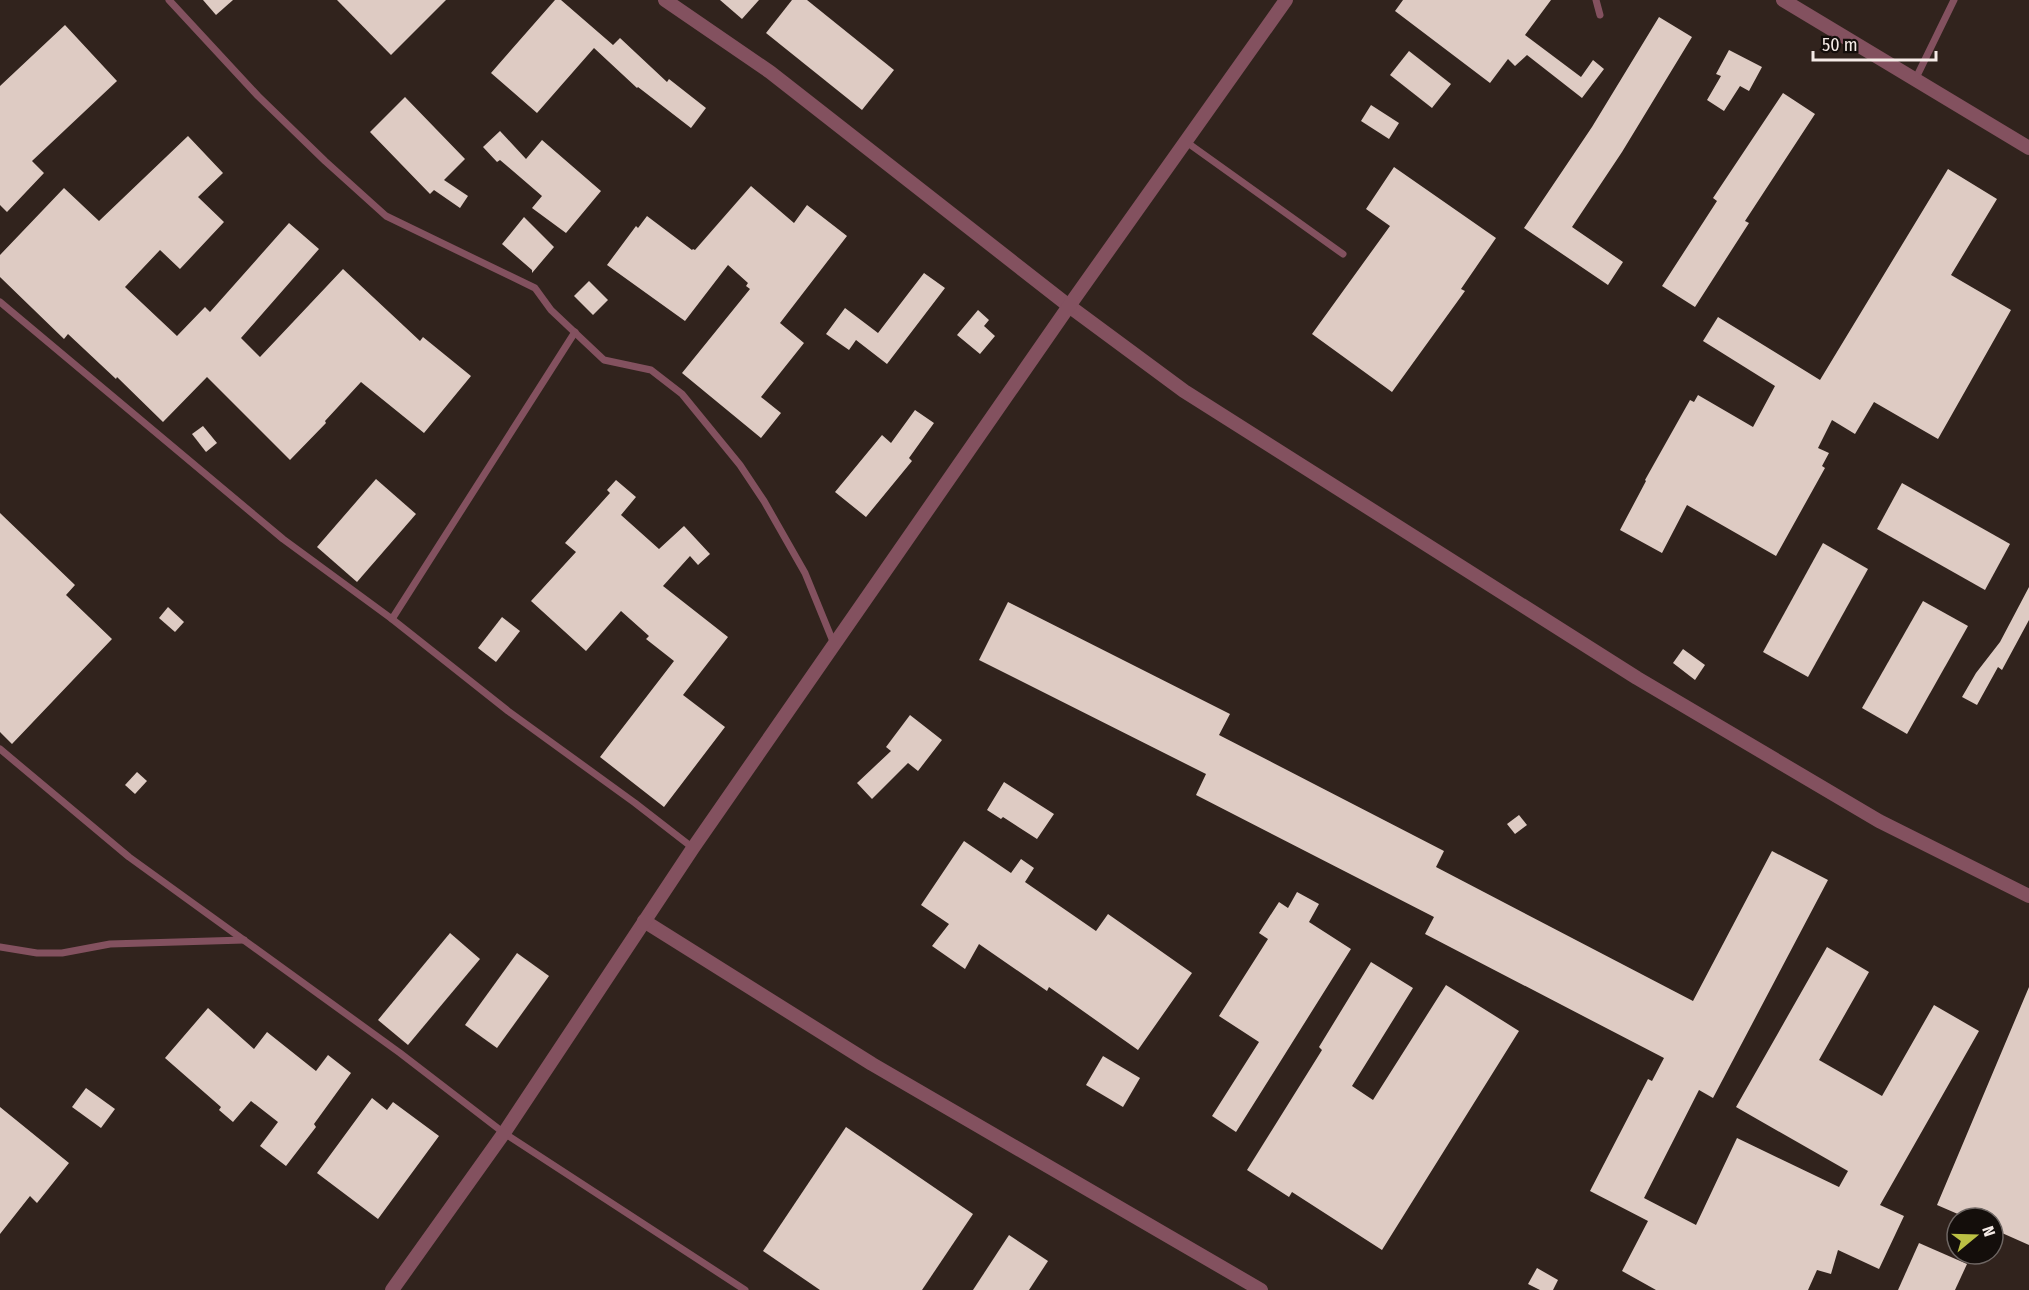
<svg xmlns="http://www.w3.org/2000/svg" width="2029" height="1290" viewBox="0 0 2029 1290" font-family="'Fira Sans Condensed',sans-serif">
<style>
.building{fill:#decbc3}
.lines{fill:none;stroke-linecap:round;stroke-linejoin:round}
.service{stroke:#83515f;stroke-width:7}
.minor{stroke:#83515f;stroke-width:14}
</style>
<rect width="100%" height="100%" fill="#31231d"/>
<g class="building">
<path d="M 203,0 L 233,0 L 216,15 Z"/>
<path d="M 337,0 L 446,0 L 391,55 Z"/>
<path d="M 555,0 L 561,0 L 613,45 L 620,38 L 667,82 L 669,79 L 706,108 L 691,128 L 638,87 L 637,88 L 594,48 L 537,113 L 491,73 Z"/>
<path d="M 720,0 L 759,0 L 742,19 Z"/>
<path d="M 792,0 L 807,0 L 894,70 L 862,110 L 766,33 Z"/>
<path d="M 1403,0 L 1551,0 L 1525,35 L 1581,77 L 1593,60 L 1604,69 L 1582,98 L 1527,55 L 1515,66 L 1508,59 L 1490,83 L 1395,11 Z"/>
<path d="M 1659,17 L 1692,37 L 1622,152 L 1572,227 L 1623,262 L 1608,285 L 1524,228 L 1592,127 Z"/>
<path d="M 65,25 L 117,81 L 32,161 L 44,173 L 7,212 L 0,205 L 0,86 Z"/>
<path d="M 1729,50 L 1762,67 L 1749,91 L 1740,86 L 1724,111 L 1707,100 L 1721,76 L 1716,74 Z"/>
<path d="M 1409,51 L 1451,84 L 1432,108 L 1390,75 Z"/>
<path d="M 1783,93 L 1815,114 L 1745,221 L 1749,223 L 1695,307 L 1662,286 L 1717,201 L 1713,198 Z"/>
<path d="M 405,97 L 465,159 L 444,180 L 468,196 L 460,208 L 434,190 L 430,194 L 370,132 Z"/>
<path d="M 1371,105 L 1399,123 L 1389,139 L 1361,121 Z"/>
<path d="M 500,131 L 526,159 L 542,140 L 601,191 L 566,233 L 532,208 L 542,196 L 500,160 L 497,162 L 483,147 Z"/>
<path d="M 188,136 L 223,173 L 198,197 L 224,222 L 180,269 L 160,250 L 125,287 L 177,336 L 205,307 L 210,312 L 289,223 L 319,249 L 241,338 L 260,357 L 343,269 L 420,341 L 423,337 L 471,376 L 424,433 L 361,382 L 325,421 L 326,423 L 290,460 L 207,377 L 163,422 L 117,377 L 116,379 L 68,334 L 64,339 L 0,277 L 0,255 L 64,188 L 99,221 Z"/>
<path d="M 1394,167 L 1496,238 L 1461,289 L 1465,291 L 1392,392 L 1312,334 L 1390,226 L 1366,209 Z"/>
<path d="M 1948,169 L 1997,199 L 1951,275 L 2011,310 L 1938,439 L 1874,402 L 1855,434 L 1832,420 L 1818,448 L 1829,453 L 1822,466 L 1825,468 L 1776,556 L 1687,505 L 1662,553 L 1620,530 L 1646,481 L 1645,480 L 1690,400 L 1694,402 L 1698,395 L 1753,427 L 1775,386 L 1703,341 L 1718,317 L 1820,380 Z"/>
<path d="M 751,186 L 794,223 L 807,205 L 847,236 L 780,323 L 804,343 L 761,397 L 781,413 L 761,438 L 682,373 L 750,289 L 746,286 L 748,283 L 728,265 L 685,321 L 607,265 L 636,226 L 638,228 L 647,216 L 692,250 L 693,249 L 695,250 Z"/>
<path d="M 524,217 L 554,247 L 532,273 L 532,270 L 502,244 Z"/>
<path d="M 924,273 L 945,288 L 887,364 L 856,340 L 849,350 L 826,334 L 845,308 L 878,333 Z"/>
<path d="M 589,281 L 608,300 L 593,315 L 574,296 Z"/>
<path d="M 978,310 L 989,320 L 984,326 L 995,336 L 980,354 L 957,335 Z"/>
<path d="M 915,410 L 934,423 L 909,458 L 912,461 L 866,517 L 835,492 L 882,435 L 891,443 Z"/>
<path d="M 203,426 L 217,443 L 206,452 L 192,434 Z"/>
<path d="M 376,479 L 416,514 L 357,582 L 317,547 Z"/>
<path d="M 616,480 L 636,497 L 621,515 L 659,549 L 684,526 L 710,554 L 698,565 L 690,556 L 663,586 L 728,637 L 683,695 L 725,727 L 664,807 L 600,757 L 674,661 L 646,639 L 649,636 L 621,611 L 586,651 L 531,601 L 576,552 L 565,543 L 610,493 L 607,490 Z"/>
<path d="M 1902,483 L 2010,544 L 1985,590 L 1877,529 Z"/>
<path d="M 0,513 L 75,585 L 66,595 L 112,639 L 12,744 L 0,732 Z"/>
<path d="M 1823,543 L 1868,569 L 1808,677 L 1763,652 Z"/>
<path d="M 2029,587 L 2029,620 L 2002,670 L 1998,667 L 1977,705 L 1962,697 L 1976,673 L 2000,642 Z"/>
<path d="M 1923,601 L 1968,626 L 1907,734 L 1862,708 Z"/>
<path d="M 1008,602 L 1230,714 L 1219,735 L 1444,851 L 1436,867 L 1693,1001 L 1772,851 L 1828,880 L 1713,1098 L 1699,1090 L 1644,1198 L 1696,1225 L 1737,1138 L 1839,1187 L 1848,1171 L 1736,1107 L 1827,947 L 1869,972 L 1819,1060 L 1882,1096 L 1934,1005 L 1979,1031 L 1880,1205 L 1904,1216 L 1879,1269 L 1838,1250 L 1831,1274 L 1817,1270 L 1808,1290 L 1656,1290 L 1622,1271 L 1648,1221 L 1590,1191 L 1648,1079 L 1652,1081 L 1664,1058 L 1425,934 L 1434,917 L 1196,795 L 1206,774 L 979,660 Z"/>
<path d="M 168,607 L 184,622 L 175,632 L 159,618 Z"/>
<path d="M 502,617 L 520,631 L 496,662 L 478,648 Z"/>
<path d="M 1683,649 L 1705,665 L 1695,680 L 1673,663 Z"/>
<path d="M 910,715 L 942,740 L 918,771 L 908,763 L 872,799 L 857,783 L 891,751 L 886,747 Z"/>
<path d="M 137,772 L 147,781 L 135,794 L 125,785 Z"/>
<path d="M 1004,782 L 1054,814 L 1037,839 L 1003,817 L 1001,819 L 987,810 Z"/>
<path d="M 1519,815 L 1527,825 L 1515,834 L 1507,824 Z"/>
<path d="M 964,841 L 1011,873 L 1021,859 L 1034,868 L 1025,882 L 1096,931 L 1108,914 L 1192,973 L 1138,1050 L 1049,987 L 1047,991 L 979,944 L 965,969 L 932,946 L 949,924 L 921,905 Z"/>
<path d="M 1297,892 L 1319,904 L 1309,922 L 1351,949 L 1236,1132 L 1212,1116 L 1259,1042 L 1219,1016 L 1268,939 L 1259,933 L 1279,902 L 1288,908 Z"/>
<path d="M 450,933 L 480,959 L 408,1045 L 378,1020 Z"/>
<path d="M 517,953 L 549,976 L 497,1048 L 465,1025 Z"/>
<path d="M 1371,962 L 1413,988 L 1352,1086 L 1373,1100 L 1446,985 L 1519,1031 L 1382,1250 L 1292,1192 L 1289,1197 L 1247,1170 L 1322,1050 L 1319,1047 Z"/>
<path d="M 2029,987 L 2029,1245 L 1993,1229 L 1993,1218 L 1967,1218 L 1937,1205 Z"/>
<path d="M 208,1008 L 254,1049 L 267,1032 L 316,1071 L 328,1055 L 351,1073 L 314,1124 L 316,1127 L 286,1166 L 260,1146 L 278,1122 L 251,1101 L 233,1122 L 219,1110 L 221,1107 L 165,1058 Z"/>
<path d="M 1103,1056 L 1140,1078 L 1123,1107 L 1086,1085 Z"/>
<path d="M 86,1088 L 115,1109 L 101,1128 L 72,1107 Z"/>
<path d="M 372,1098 L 387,1110 L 393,1102 L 439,1136 L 378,1219 L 317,1173 Z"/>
<path d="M 0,1107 L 69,1163 L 37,1203 L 30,1196 L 0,1234 Z"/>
<path d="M 846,1127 L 973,1214 L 922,1290 L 820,1290 L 763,1251 Z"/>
<path d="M 1009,1235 L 1048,1261 L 1029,1290 L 973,1290 Z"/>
<path d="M 1919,1243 L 1967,1264 L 1955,1290 L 1898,1290 Z"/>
<path d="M 1537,1268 L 1558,1280 L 1553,1290 L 1540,1290 L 1528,1284 Z"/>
</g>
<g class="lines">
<g class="service">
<path d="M 169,0 L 258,96 L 325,161 L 386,216 L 535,288 L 551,310 L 604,360 L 651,370 L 682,394 L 740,465 L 764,501 L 805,573 L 834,644"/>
<path d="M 1596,0 L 1600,15"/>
<path d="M 1915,80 L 1954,0"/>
<path d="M 1185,141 L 1343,254"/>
<path d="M 0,302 L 283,539 L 392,619 L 508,711 L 635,803 L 693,848"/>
<path d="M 392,619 L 575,332"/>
<path d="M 0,749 L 129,857 L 400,1053 L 504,1133 L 745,1290"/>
<path d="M 0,947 L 37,953 L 62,953 L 110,944 L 244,940"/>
</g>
<g class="minor">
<path d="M 665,0 L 770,72 L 1069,306 L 1184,391 L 1637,678 L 1879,821 L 2029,896"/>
<path d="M 1783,0 L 2029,148"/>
<path d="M 644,921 L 872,1064 L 1261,1290"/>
<path d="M 392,1290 L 504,1133 L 693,848 L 1069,306 L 1286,0"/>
</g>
</g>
<g transform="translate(1975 1236) rotate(71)"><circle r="28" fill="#140e0b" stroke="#6e6663" stroke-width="1.5"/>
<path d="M0-4.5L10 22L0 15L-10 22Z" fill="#bbc044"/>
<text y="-9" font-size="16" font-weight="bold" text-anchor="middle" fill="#f5ebe7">N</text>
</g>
<path d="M1813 51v9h123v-9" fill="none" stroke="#f5ebe7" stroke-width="3"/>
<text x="1822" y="51" font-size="18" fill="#f5ebe7" stroke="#140e0b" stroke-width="4.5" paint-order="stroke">50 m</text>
</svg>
